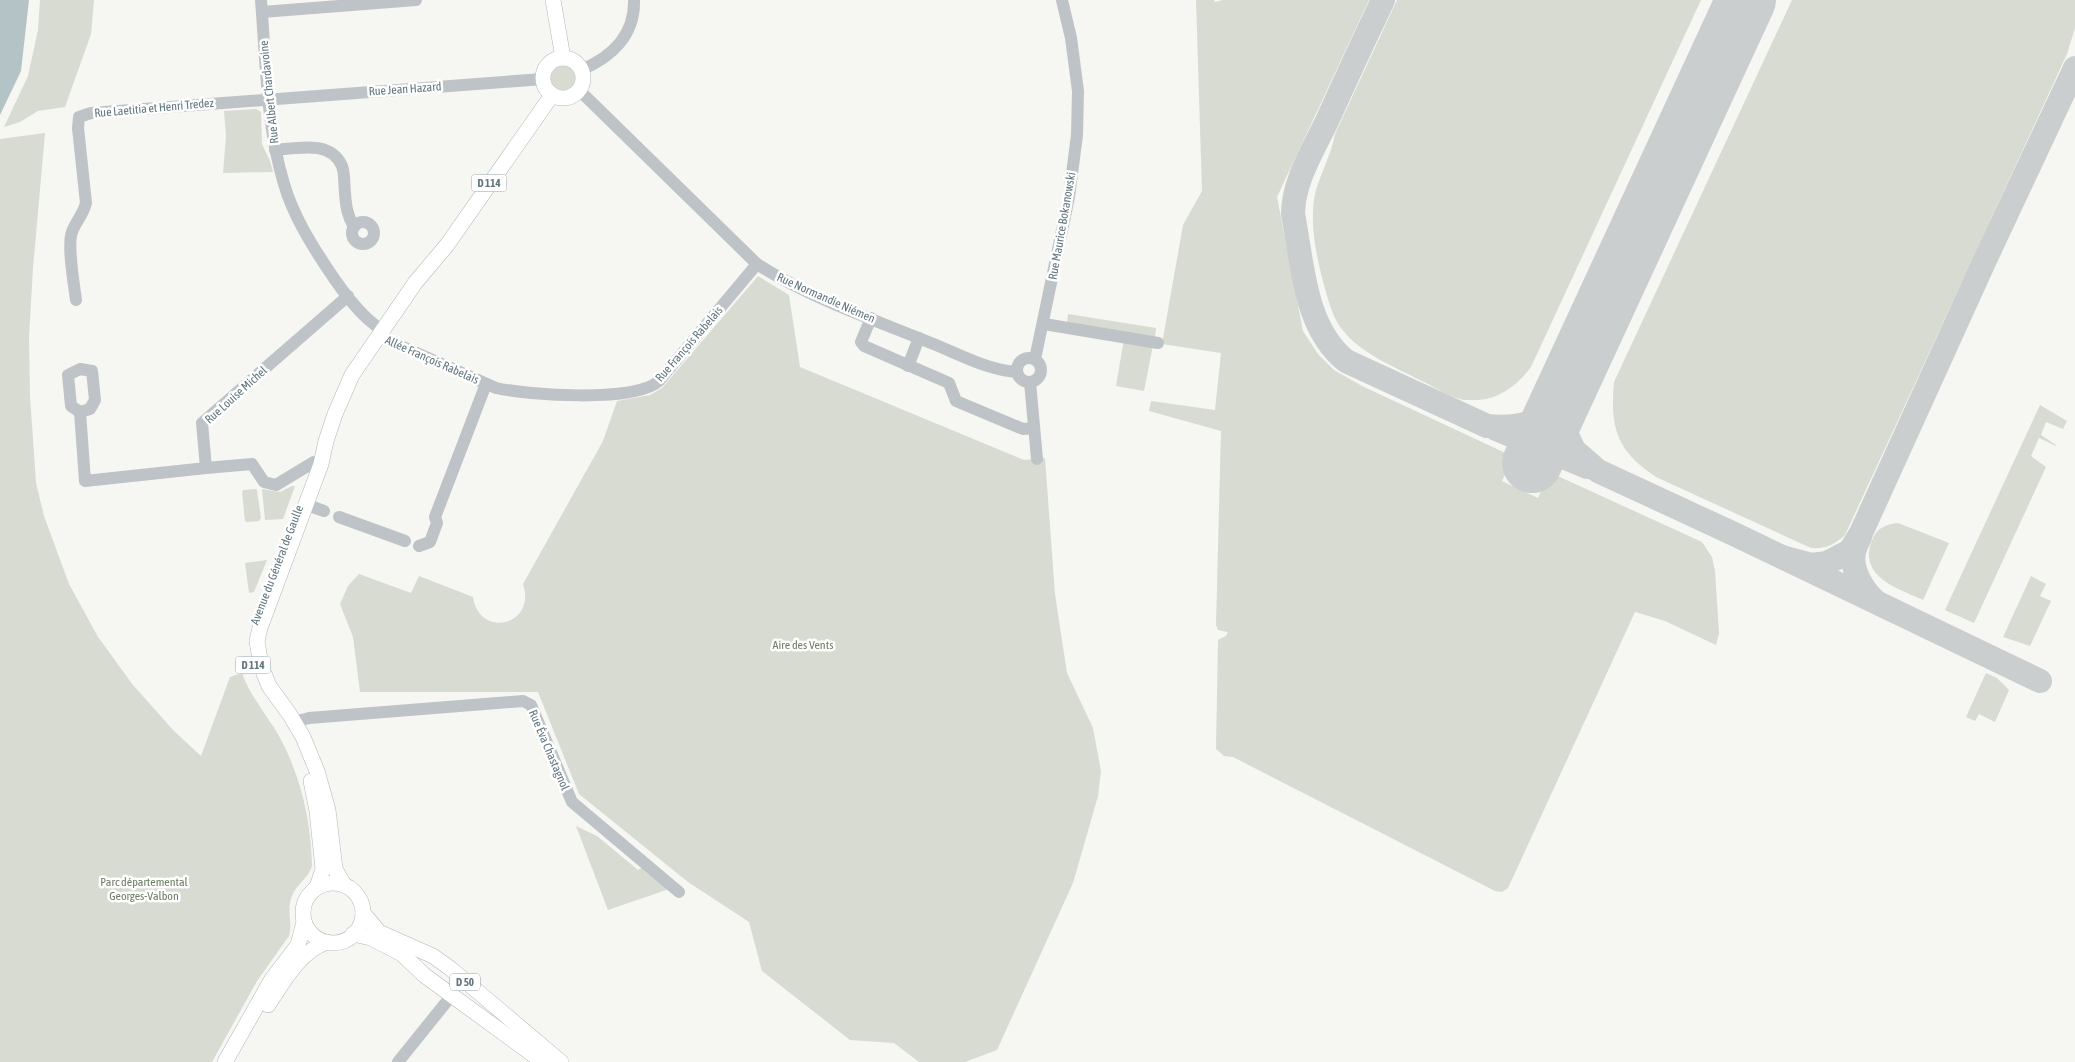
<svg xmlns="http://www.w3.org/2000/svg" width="2075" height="1062" viewBox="0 0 2075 1062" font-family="'Asap Condensed',sans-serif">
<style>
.green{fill:#d7dbd2}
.water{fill:#b4c4c6}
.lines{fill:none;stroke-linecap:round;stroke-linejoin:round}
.taxiway{stroke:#cacece;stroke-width:24}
.runway{stroke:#cacece;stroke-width:60}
.major-casing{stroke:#b1b7ba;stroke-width:16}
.minor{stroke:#bdc3c6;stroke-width:12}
.major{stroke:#fff;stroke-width:15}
.labels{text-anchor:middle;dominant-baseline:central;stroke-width:5;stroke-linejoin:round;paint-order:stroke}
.shield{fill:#fff;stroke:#919fa5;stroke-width:1}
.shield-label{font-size:11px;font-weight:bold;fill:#62767e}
.street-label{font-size:12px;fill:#62767e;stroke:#fff}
.park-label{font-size:12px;fill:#6c7b64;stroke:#fff}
</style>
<rect width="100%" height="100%" fill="#f6f6f3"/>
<g class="green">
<path d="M 40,0 L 94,0 L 91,34 L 65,107 L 38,111 L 20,122 L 4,127 L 28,76 L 38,30 Z"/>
<path d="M 1196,0 L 1214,0 L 1215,2 L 1223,0 L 1369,0 L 1277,197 L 1303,331 L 1318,354 L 1334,370 L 1362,386 L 1514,457 L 1502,481 L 1538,498 L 1549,472 L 1702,542 L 1712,557 L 1715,571 L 1719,633 L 1716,645 L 1665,621 L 1635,612 L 1508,888 L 1502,892 L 1495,891 L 1233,757 L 1224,756 L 1216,749 L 1218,640 L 1226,636 L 1228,632 L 1218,630 L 1216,625 L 1221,431 L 1149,411 L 1151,401 L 1215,410 L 1221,353 L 1162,344 L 1183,225 L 1202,191 Z"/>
<path d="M 1397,0 L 1701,0 L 1531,367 C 1518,384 1501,398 1479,400 C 1474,400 1468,400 1464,400 C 1450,397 1437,389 1426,383 C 1397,368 1360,354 1341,328 C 1332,316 1328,299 1324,285 C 1317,259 1310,227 1314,199 C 1318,177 1331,157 1335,134 Z"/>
<path d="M 1792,0 L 2075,0 L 2075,28 L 2067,54 L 1845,535 C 1834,545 1826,549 1811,548 L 1656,477 C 1616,451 1610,427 1614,382 Z"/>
<circle cx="563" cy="78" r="12"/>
<path d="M 256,109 L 261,112 L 262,144 L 270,161 L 273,172 L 223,173 L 226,136 L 224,111 Z"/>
<path d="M 45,133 L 33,268 L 29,337 L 30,396 L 36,483 L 44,516 L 69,584 L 98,637 L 133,685 L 174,731 L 201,756 L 230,677 L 242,673 C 250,696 267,715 279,736 C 301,776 311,821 312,866 C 309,878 296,884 292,896 C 286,910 293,923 289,936 L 257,981 L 212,1062 L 0,1062 L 0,139 Z"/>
<path d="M 758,276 L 789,295 L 800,367 L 1024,460 L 1045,458 L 1055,594 L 1067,673 L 1093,728 L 1101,771 L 1098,796 L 1073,883 L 997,1050 L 965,1062 L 919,1062 L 894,1043 L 850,1040 L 762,971 L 749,922 L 688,882 L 579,794 L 538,692 L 360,692 L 353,637 L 340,604 L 348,586 L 359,574 L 411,593 L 419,576 L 473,597 C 479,639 537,626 523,584 L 603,441 L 617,401 L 650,395 L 662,388 Z"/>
<path d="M 1068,314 L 1156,328 L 1155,337 L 1067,324 Z"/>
<path d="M 1124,339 L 1153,345 L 1144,391 L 1116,386 Z"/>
<path d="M 2040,405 L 2067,421 L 2063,429 L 2046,422 L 2041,435 L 2056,445 L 2056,446 L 2039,438 L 2031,456 L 2046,467 L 1974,623 L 1945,610 Z"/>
<path d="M 292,486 L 295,486 L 283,519 L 265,520 L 262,489 L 280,492 Z"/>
<path d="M 256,489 L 257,490 L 261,518 L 259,521 L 247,522 L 245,521 L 242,492 L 243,490 Z"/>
<path d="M 1898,523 L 1949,543 L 1923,600 C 1897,588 1856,576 1873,538 C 1877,528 1887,524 1898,523 Z"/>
<path d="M 267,560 L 254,592 L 249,593 L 245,563 Z"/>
<path d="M 2031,576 L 2046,584 L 2040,596 L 2051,601 L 2030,646 L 2003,637 Z"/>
<path d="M 1986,673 L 1997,678 L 2009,690 L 1995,722 L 1979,714 L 1975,721 L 1966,717 Z"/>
<path d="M 576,826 L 597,836 L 638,870 L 643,867 L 669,889 L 608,910 Z"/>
</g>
<path class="water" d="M 0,0 L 29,0 L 21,71 L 0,115 Z"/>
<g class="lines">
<g class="taxiway">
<path d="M 1383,0 C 1364,40 1345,81 1327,121 C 1313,150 1293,182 1293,214 C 1303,265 1304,327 1346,361 L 1487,426 C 1535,430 1545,418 1570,381"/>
<path d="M 1568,387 L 1562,410 L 1565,431 L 1574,450 L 1598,471 L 1734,534 L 2040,681"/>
<path d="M 1496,429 L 1587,467"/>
<path d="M 1860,537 C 1858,542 1855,547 1854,552 C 1850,569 1863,590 1875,601"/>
<path d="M 1782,557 L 1812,565 L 1827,563 L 1850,551 L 1861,533 L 1984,262 L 2075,68"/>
</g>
<path class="runway" d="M 1532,463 L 1746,0"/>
<g class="major-casing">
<g id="major">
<path d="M 553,0 L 563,58"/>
<circle cx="563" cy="78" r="20"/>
<path d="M 311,781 L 317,811 L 323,869 L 317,887"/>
<circle cx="333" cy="913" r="30"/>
<path d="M 344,885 L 335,869 L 328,810 L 317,771 L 303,737 L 290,715 L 269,686 L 261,666 L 257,641 L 260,628 L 321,464 L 326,441 L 335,414 L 352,375 L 415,283 L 447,245 L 552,95"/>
<path d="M 363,913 L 379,932 L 433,956 L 451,969 L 561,1062"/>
<path d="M 353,934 L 371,938 L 402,954 L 424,975 L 543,1062"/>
<path d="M 268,1005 C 284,981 299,952 327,942"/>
<path d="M 225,1062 L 272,979 L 298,945 L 304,922"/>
</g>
</g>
<g class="minor">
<path d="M 261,0 C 266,62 266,124 284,184 C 293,215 311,244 329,271 C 343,292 361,317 382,330"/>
<path d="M 262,12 L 416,0"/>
<path d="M 581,70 C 612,57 635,35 634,0"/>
<path d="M 579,90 L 757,264 C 807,297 875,320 931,343 C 959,354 987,370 1017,372"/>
<path d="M 275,150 C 298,148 331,140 342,166 C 345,174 344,185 345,193 C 346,206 347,215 354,227"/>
<circle cx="363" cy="233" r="11"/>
<path d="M 76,300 C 74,284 67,245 72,232 C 76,221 83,215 86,203 L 78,128 L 79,117 L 91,113 L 543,79"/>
<path d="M 871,318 L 861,342 L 864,346 L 949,383 L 956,401 L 1023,429 L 1034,428"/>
<path d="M 1044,324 L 1158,343"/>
<path d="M 378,336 L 496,388 C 528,395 634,403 659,381 L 757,264"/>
<circle cx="1029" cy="370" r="12"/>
<path d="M 1035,359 L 1069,197 L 1077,135 L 1078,91 L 1071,38 L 1062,0"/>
<path d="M 908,366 L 919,338"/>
<path d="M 80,369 L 92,371 L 95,400 L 90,409 L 80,412 L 71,406 L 68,375 Z"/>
<path d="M 1030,382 L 1037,459"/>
<path d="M 80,412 L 85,481 L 206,468 L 202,423 L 348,296"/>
<path d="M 206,468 L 252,464 L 264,482 L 276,485 L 314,462"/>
<path d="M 307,505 L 324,511"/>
<path d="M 339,517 L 405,541"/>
<path d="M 419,546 L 430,542 L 437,523 L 435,517 L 486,384"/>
<path d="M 294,722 L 309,718 L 523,701 L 531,705 L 572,802 L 679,892"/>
<path d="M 398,1062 L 452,995"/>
</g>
<use href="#major" class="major"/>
</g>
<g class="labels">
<g class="shield">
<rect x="471.5" y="174.5" width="35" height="17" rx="4"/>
<rect x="235.5" y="656.5" width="35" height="17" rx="4"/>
<rect x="450" y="973.5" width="30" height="17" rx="4"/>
</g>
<g class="shield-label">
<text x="489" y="183">D 114</text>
<text x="253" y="665">D 114</text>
<text x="465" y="982">D 50</text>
</g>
<g class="street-label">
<text transform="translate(405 89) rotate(-4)">Rue Jean Hazard</text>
<text transform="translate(269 92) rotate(-96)">Rue Albert Chardavoine</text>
<text transform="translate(154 108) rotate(-5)">Rue Laetitia et Henri Tredez</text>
<text transform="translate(1062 226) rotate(-80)">Rue Maurice Bokanowski</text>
<text transform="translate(826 298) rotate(24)">Rue Normandie Niémen</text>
<text transform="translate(689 344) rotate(-49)">Rue François Rabelais</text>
<text transform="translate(432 360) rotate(24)">Allée François Rabelais</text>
<text transform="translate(236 395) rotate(-42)">Rue Louise Michel</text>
<text transform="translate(277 565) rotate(-69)">Avenue du Général de Gaulle</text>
<text transform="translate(549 750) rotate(67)">Rue Éva Chastagnol</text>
</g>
<g class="park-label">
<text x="803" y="645">Aire des Vents</text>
<text x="144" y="882">Parc départemental<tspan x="144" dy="14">Georges-Valbon</tspan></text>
</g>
</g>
</svg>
